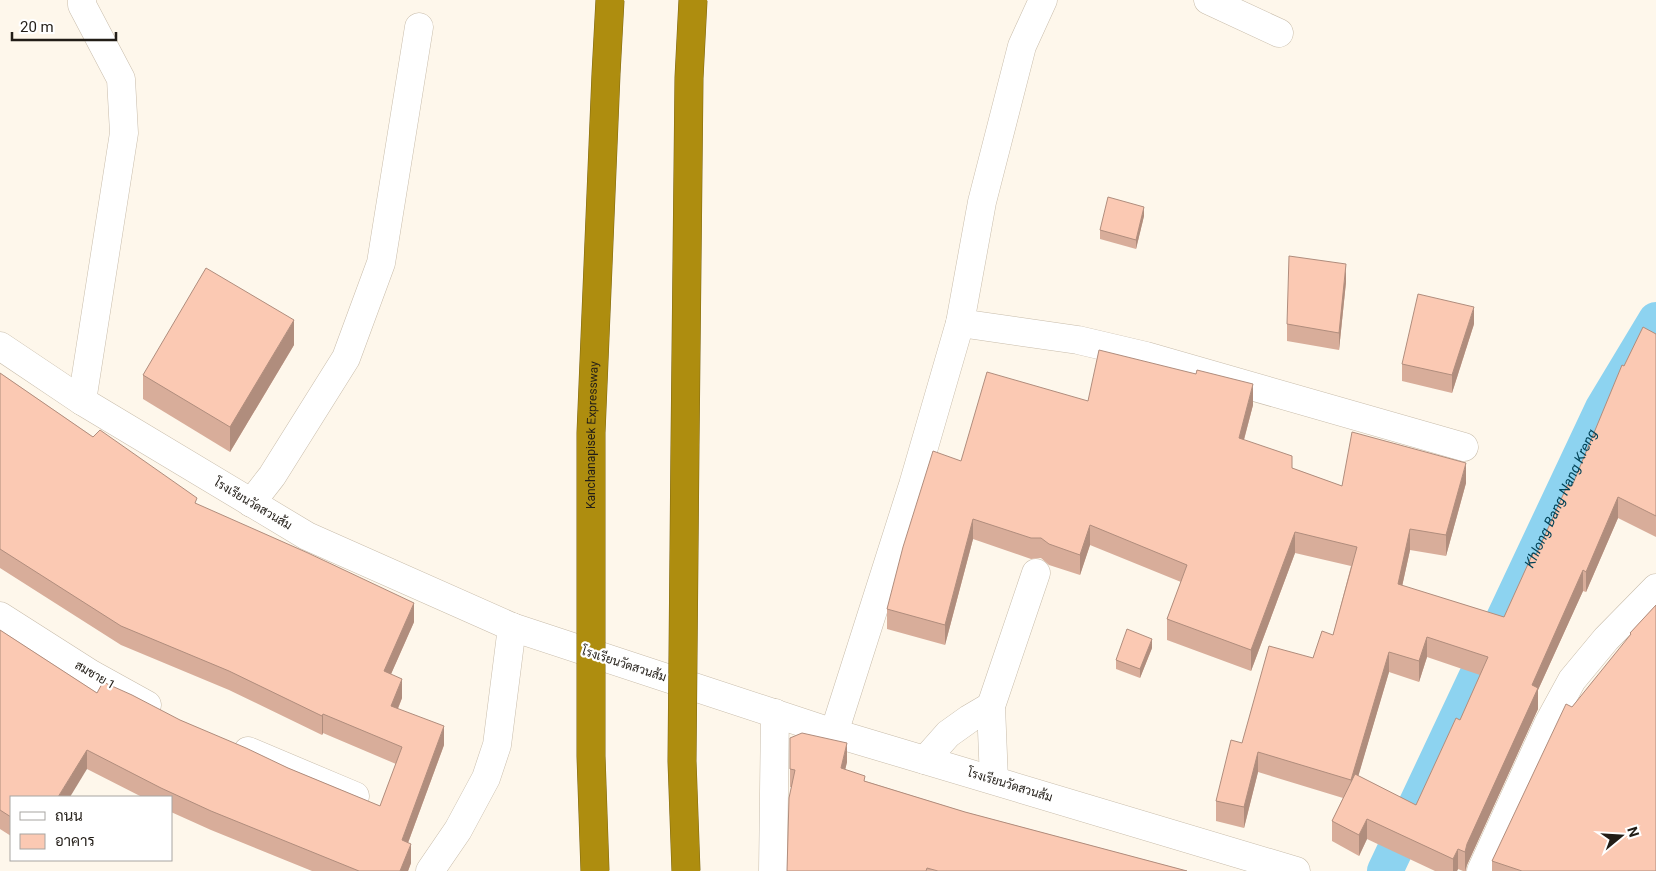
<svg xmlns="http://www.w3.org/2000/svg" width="1656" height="871" viewBox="0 0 1656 871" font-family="Roboto,Sarabun,sans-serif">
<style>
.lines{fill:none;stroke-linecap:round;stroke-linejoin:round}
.canal{stroke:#8dd3f0;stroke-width:36}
.minor-casing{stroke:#c8bcaa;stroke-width:29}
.minor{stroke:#fff;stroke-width:28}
.highway-bridge-casing{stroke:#7d6612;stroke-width:29;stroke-linecap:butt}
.highway-bridge{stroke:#ae8d0f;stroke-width:28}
.wall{fill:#d8ad9a;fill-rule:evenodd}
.shaded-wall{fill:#b08d7d}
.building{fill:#fbc9b3;stroke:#b08d7d}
.labels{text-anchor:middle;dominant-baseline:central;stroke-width:4.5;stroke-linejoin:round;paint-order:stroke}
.street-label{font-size:12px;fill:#221d17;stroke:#fff}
.water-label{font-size:14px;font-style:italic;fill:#024256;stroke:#fff}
</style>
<rect width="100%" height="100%" fill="#fef7eb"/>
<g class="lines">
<path class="canal" id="s1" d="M 1385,871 L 1603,408 L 1656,320"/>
<g class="minor-casing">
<g id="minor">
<path d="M 1208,0 L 1279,33"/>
<path d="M 960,323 L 1078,340 L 1146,356 L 1464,447"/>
<path d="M 0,346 L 82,401 L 307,536 L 512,627 L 834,733 L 1296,871"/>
<path d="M 82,401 L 124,133 L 121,79 L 82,5 L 82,0"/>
<path d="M 251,503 L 272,476 L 346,358 L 381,263 L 419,27"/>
<path d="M 0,616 L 91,674 L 147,705"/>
<path d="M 834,733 L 913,485 L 960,323 L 982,202 L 1022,46 L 1043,0"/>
<path d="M 248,751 L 355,796"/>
<path d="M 925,760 L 948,734 L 969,719 L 991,706"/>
<path d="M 994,780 L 991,706 L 1036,573"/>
<path d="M 430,871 L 458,830 L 486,778 L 497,745 L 512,627"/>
<path d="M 773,871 L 775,713"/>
<path d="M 1481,871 L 1548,724 L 1572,680 L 1606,639 L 1656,588"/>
</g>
</g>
<use href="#minor" class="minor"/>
<g class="highway-bridge-casing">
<g id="highway-bridge">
<path id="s2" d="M 595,871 L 591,756 L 591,433 L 606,74 L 610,0"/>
<path d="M 686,871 L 682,761 L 685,445 L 689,78 L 693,0"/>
</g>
</g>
<use href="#highway-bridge" class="highway-bridge"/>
</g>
<g class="wall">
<path d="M 1144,216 L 1136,249 L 1100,239 L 1100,230 Z"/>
<path d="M 1346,282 L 1339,350 L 1287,341 L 1287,324 Z"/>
<path d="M 1474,324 L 1452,393 L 1402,381 L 1402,364 Z"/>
<path d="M 1656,334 L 1656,537 L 1618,518 L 1586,592 L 1583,591 L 1538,690 L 1538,709 L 1467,865 L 1466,871 L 1463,871 L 1458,869 L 1457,871 L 1435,871 L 1367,839 L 1359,856 L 1332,841 L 1332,821 L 1343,798 L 1258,772 L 1244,828 L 1216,821 L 1216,801 L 1242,743 L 1313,658 L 1333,635 L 1351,566 L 1295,553 L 1251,671 L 1167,640 L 1167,619 L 1181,582 L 1090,545 L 1080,575 L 1049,565 L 1041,558 L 1031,559 L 973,539 L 945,645 L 887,629 L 887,609 L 961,461 L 1088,401 L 1253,405 L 1244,440 L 1292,468 L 1342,486 L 1466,483 L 1446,556 L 1410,550 L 1402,586 L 1504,617 L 1572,486 L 1624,366 ZM 1427,657 L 1480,675 L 1460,720 L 1416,805 L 1358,776 L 1389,672 L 1419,682 Z"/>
<path d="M 294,345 L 230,452 L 143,399 L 143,375 Z"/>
<path d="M 0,373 L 93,437 L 197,504 L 414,622 L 391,674 L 402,698 L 398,709 L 444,745 L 408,843 L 411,863 L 408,871 L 312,871 L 211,830 L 171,812 L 171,797 L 142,797 L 87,769 L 11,797 L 11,836 L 0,829 L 0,630 L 97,693 L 180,720 L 288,768 L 380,806 L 396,764 L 323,733 L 322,735 L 229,690 L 121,645 L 0,568 Z"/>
<path d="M 1656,605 L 1656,871 L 1492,871 L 1492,861 L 1572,707 L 1630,636 L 1630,633 Z"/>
<path d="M 1152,648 L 1140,678 L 1116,669 L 1116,660 Z"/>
<path d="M 790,738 L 847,762 L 845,770 L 865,781 L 965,812 L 1187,871 L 787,871 L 791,787 L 790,787 Z"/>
</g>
<g class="shaded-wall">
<path d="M 1144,207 L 1144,216 L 1136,249 L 1136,240 Z"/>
<path d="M 1346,264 L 1346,282 L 1339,350 L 1339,333 Z"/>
<path d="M 1474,307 L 1474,324 L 1452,393 L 1452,375 Z"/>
<path d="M 294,320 L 294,345 L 230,452 L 230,427 Z"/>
<path d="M 1253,384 L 1253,405 L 1239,458 L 1239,438 Z"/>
<path d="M 1466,463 L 1466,483 L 1446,556 L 1446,535 Z"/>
<path d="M 1618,497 L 1618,518 L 1586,592 L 1586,572 Z"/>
<path d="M 973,519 L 973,539 L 945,645 L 945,625 Z"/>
<path d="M 1090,525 L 1090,545 L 1080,575 L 1080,555 Z"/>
<path d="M 1410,529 L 1410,550 L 1398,605 L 1398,584 Z"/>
<path d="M 1295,532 L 1295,553 L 1251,671 L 1251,650 Z"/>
<path d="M 1583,570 L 1583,591 L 1538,690 L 1538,709 L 1467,865 L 1465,871 L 1465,852 L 1467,844 L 1532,685 Z"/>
<path d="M 414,603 L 414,622 L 384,690 L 384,671 Z"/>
<path d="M 1427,637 L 1427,657 L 1419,682 L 1419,661 Z"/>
<path d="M 1152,639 L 1152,648 L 1140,678 L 1140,669 Z"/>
<path d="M 1389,652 L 1389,672 L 1351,801 L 1351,780 Z"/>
<path d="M 402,679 L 402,698 L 391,725 L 391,706 Z"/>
<path d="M 323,714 L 323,733 L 322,735 L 322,716 Z"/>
<path d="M 444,726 L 444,745 L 402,859 L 402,840 Z"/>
<path d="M 847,743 L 847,762 L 841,787 L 841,768 Z"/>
<path d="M 87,750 L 87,769 L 70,797 L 58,797 Z"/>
<path d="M 1258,752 L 1258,772 L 1244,828 L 1244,807 Z"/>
<path d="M 1367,819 L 1367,839 L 1359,856 L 1359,835 Z"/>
<path d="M 411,844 L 411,863 L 408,871 L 400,871 Z"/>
<path d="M 1458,849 L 1458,869 L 1457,871 L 1453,871 L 1453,859 Z"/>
</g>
<g class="building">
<path d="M 1108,197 L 1144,207 L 1136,240 L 1100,230 Z"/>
<path d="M 1289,256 L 1346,264 L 1339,333 L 1287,324 Z"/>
<path d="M 206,268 L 294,320 L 230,427 L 143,375 Z"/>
<path d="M 1418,294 L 1474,307 L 1452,375 L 1402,364 Z"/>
<path d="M 1643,327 L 1656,334 L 1656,516 L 1618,497 L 1586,572 L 1583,570 L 1532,685 L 1538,688 L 1467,844 L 1465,852 L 1458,849 L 1453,859 L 1367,819 L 1359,835 L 1332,821 L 1355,774 L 1416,805 L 1456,718 L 1460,720 L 1488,657 L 1427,637 L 1419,661 L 1389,652 L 1351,780 L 1258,752 L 1244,807 L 1216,801 L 1231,740 L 1242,743 L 1269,646 L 1313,658 L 1322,631 L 1333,635 L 1357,547 L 1295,532 L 1251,650 L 1167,619 L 1187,565 L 1090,525 L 1080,555 L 1049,544 L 1041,538 L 1031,538 L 973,519 L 945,625 L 887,609 L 903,547 L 933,451 L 961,461 L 987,372 L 1088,401 L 1099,350 L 1196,374 L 1197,370 L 1253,384 L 1239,438 L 1292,456 L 1292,468 L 1342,486 L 1352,432 L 1466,463 L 1446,535 L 1410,529 L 1398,584 L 1504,617 L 1533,553 L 1536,555 L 1568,484 L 1572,486 L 1622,365 L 1624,366 Z"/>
<path d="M 0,373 L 93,437 L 100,430 L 197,498 L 195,503 L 308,553 L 414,603 L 384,671 L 402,679 L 391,706 L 444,726 L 402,840 L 411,844 L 400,871 L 359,871 L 211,811 L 161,788 L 87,750 L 58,797 L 11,797 L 11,817 L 0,810 L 0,630 L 97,693 L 103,682 L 132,695 L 180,720 L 246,748 L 288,768 L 380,806 L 402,747 L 323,714 L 322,716 L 229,671 L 121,626 L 0,549 Z"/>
<path d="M 1656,605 L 1656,871 L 1522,871 L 1492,861 L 1566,704 L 1572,707 L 1631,634 L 1630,633 Z"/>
<path d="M 1127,629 L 1152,639 L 1140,669 L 1116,660 Z"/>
<path d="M 802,733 L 847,743 L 841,768 L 865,776 L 864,781 L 965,812 L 1187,871 L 938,871 L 927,868 L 926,871 L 787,871 L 789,798 L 795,770 L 790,769 L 790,738 Z"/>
</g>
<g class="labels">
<g class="street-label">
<text stroke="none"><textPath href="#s2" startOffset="436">Kanchanapisek Expressway</textPath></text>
<text transform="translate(253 504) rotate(31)">โรงเรียนวัดสวนส้ม</text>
<text transform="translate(624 664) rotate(18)">โรงเรียนวัดสวนส้ม</text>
<text transform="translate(95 675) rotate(30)">สมชาย 1</text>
<text transform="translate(1010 785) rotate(17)">โรงเรียนวัดสวนส้ม</text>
</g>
<g class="water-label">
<text stroke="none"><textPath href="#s1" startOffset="412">Khlong Bang Nang Kreng</textPath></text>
</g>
</g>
<rect x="10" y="796" width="162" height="65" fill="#ffffff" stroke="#a7a5a2"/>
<rect x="20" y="812" width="25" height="8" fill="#ffffff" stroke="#a7a5a2"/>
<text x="55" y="821" font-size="15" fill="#221d17">ถนน</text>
<rect x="20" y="834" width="25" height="15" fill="#fbc9b3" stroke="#a7a5a2"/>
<text x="55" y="846" font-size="15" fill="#221d17">อาคาร</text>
<g transform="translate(1621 836) rotate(72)" stroke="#ffffff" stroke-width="4" paint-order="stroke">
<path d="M0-4L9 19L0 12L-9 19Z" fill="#221d17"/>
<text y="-8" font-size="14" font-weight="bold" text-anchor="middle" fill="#221d17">N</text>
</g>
<path d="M12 32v8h104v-8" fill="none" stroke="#221d17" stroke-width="2.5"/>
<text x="20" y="32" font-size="15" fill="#221d17" stroke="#ffffff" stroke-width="4" paint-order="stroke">20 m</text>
</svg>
